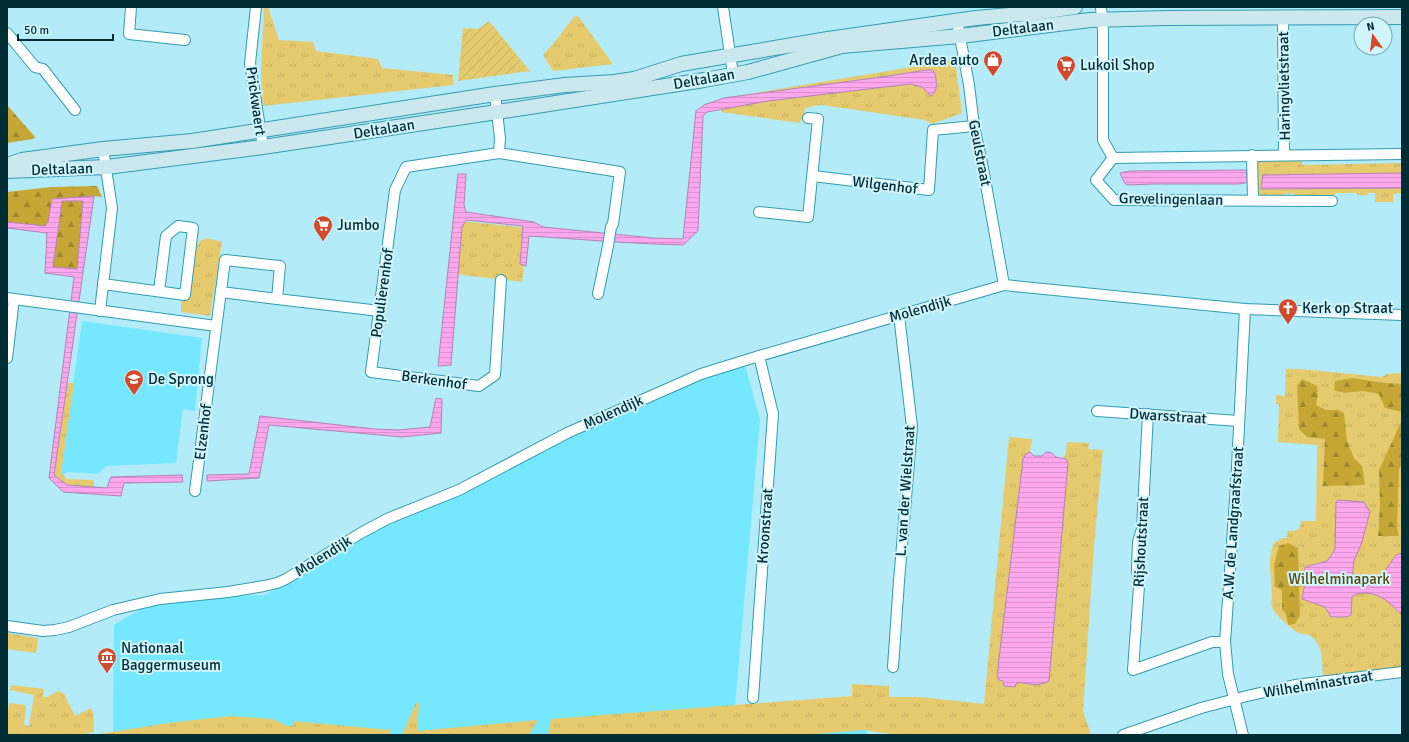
<svg xmlns="http://www.w3.org/2000/svg" width="1409" height="742" viewBox="0 0 1409 742" font-family="Signika,sans-serif">
<style>
.built{fill:#75e7ff}
.grass{fill:url(#grass-tufts)}
.forest{fill:url(#forest-firs)}
.garden{fill:url(#garden-furrows)}
.water{fill:url(#water-rules);stroke:#b183b6;fill-rule:evenodd}
.lines{fill:none;stroke-linecap:round;stroke-linejoin:round}
.street-casing{stroke:#319cb1;stroke-width:12}
.secondary-casing{stroke:#319cb1;stroke-width:16}
.street{stroke:#fff;stroke-width:10}
.secondary{stroke:#cbe8ee;stroke-width:14}
.labels{text-anchor:middle;dominant-baseline:central;stroke-width:4;stroke-linejoin:round;paint-order:stroke}
.street-label{font-size:15px;fill:#002c34;stroke:#d0f5fd}
.poi-label{font-size:15px;fill:#002c34;stroke:#d0f5fd;text-anchor:start}
.park-label{font-size:15px;fill:#58480a;stroke:#d0f5fd}
</style>
<defs>
<pattern id="grass-tufts" width="24" height="20" patternUnits="userSpaceOnUse"><rect width="24" height="20" fill="#e6cb6e"/><path d="M3 7l-1-3M5 7V3M7 7l1-3M15 17l-1-3M17 17v-4M19 17l1-3" fill="none" stroke="#c4ae60"/></pattern>
<pattern id="forest-firs" width="22" height="20" patternUnits="userSpaceOnUse"><rect width="22" height="20" fill="#c6a736"/><path d="M5 1l3.5 6h-7zM16 11l3.5 6h-7z" fill="#9e882e"/></pattern>
<pattern id="garden-furrows" width="10" height="10" patternUnits="userSpaceOnUse"><rect width="10" height="10" fill="#e6cb6e"/><path d="M-1 1l2-2M0 10L10 0M9 11l2-2" fill="none" stroke="#c4ae60"/></pattern>
<pattern id="water-rules" width="6" height="5" patternUnits="userSpaceOnUse"><rect width="6" height="5" fill="#fda8ed"/><path d="M0 2.5h6" fill="none" stroke="#d791cc"/></pattern>
</defs>
<rect width="100%" height="100%" fill="#b3ebf8"/>
<g class="built">
<path d="M 82,321 L 202,338 L 195,411 L 183,409 L 176,463 L 106,466 L 98,474 L 67,472 L 63,475 L 61,473 Z"/>
<path d="M 745,365 L 760,420 L 734,717 L 867,719 L 867,735 L 113,735 L 114,625 L 158,599 L 265,595 L 388,521 L 572,428 L 700,375 Z"/>
</g>
<g class="grass">
<path d="M 264,7 L 268,7 L 279,40 L 313,42 L 316,51 L 378,59 L 382,68 L 453,75 L 453,85 L 263,106 C 259,74 263,40 264,7 Z"/>
<path d="M 578,16 L 613,64 L 553,71 L 543,55 L 552,45 L 574,17 Z"/>
<path d="M 955,60 L 962,113 L 932,124 L 925,120 L 822,105 L 813,106 L 805,109 L 800,123 L 721,112 L 721,108 L 768,101 L 910,84 L 922,87 L 926,70 L 889,76 L 724,98 Z"/>
<path d="M 1302,160 L 1302,165 L 1402,163 L 1402,173 L 1263,175 L 1261,189 L 1402,188 L 1402,193 L 1393,194 L 1393,202 L 1375,202 L 1375,193 L 1368,193 L 1368,195 L 1357,195 L 1357,193 L 1335,193 L 1334,196 L 1294,197 L 1294,193 L 1284,194 L 1284,197 L 1261,197 L 1256,193 L 1256,165 L 1259,161 Z"/>
<path d="M 461,221 L 528,228 L 522,282 L 454,274 Z"/>
<path d="M 207,238 L 222,242 L 210,316 L 181,312 L 181,300 L 188,300 L 194,250 L 200,241 Z"/>
<path d="M 1286,369 L 1300,369 L 1382,377 L 1387,374 L 1402,373 L 1402,670 L 1323,680 C 1322,668 1324,652 1316,641 C 1308,630 1303,637 1295,631 C 1289,626 1275,615 1272,607 C 1270,603 1272,600 1272,595 C 1272,576 1266,562 1274,543 L 1282,538 L 1287,538 L 1287,531 L 1294,531 L 1300,528 L 1301,521 L 1316,521 L 1317,445 L 1278,442 L 1279,404 L 1276,404 L 1276,395 L 1285,396 Z"/>
<path d="M 67,383 L 74,383 L 61,473 L 67,479 L 94,480 L 94,487 L 67,485 L 54,475 Z"/>
<path d="M 1009,437 L 1032,439 L 1030,452 L 1026,454 L 1023,459 L 997,676 L 999,680 L 1003,681 L 1004,686 L 1016,684 L 1018,682 C 1030,684 1038,687 1049,681 L 1068,463 L 1066,459 L 1063,457 L 1066,454 L 1067,442 L 1089,443 L 1088,449 L 1103,450 L 1094,546 L 1083,711 L 1091,735 L 897,735 L 864,730 L 804,735 L 548,735 L 551,719 L 852,696 L 852,684 L 889,686 L 889,697 L 920,697 L 984,704 Z"/>
<path d="M 7,633 L 38,638 L 36,653 L 7,649 Z"/>
<path d="M 11,685 L 44,689 L 43,697 L 47,697 L 58,691 L 64,694 L 75,716 L 91,708 L 93,713 L 94,732 L 78,735 L 7,735 L 7,715 L 9,703 L 26,705 L 24,725 L 29,726 L 34,695 L 10,690 Z"/>
<path d="M 416,703 L 419,703 L 417,731 L 538,720 L 529,735 L 402,735 Z"/>
<path d="M 230,716 L 272,719 L 288,726 L 293,726 L 293,721 L 391,730 L 389,735 L 93,735 L 168,723 Z"/>
</g>
<g class="forest">
<path d="M 7,105 L 35,137 L 33,139 L 7,143 Z"/>
<path d="M 97,186 L 102,197 L 94,196 L 52,199 L 48,222 L 45,226 L 7,222 L 7,192 L 51,187 Z"/>
<path d="M 83,200 L 78,269 L 53,267 L 62,201 Z"/>
<path d="M 1353,378 L 1385,383 L 1402,384 L 1402,412 L 1385,408 L 1379,394 L 1363,391 L 1344,393 L 1334,390 L 1335,381 Z"/>
<path d="M 1302,379 L 1317,386 L 1318,395 L 1316,405 L 1326,410 L 1338,410 L 1344,413 L 1347,441 L 1354,458 L 1362,466 L 1365,485 L 1323,486 L 1325,439 L 1307,437 L 1299,429 L 1297,386 Z"/>
<path d="M 1402,420 L 1402,465 L 1399,469 L 1397,528 L 1399,536 L 1378,536 L 1380,506 L 1379,470 Z"/>
<path d="M 1288,543 L 1298,548 L 1300,615 L 1295,624 L 1288,625 L 1286,614 L 1282,609 L 1282,590 L 1275,587 L 1274,565 L 1279,546 Z"/>
</g>
<path class="garden" d="M 489,21 L 530,71 L 458,81 L 463,28 L 478,29 Z"/>
<g class="water">
<path d="M 926,70 L 932,70 L 935,73 C 936,82 939,90 931,96 L 922,87 L 910,84 L 768,101 L 707,112 L 703,116 L 698,231 L 683,245 C 631,244 580,239 529,236 L 526,266 L 520,264 L 523,226 L 467,220 L 462,226 L 451,365 L 438,366 L 458,174 L 466,174 L 464,205 L 466,212 L 534,222 L 543,227 L 653,238 L 683,239 L 696,111 L 704,105 L 724,98 L 889,76 Z"/>
<path d="M 1246,170 L 1248,181 L 1245,183 L 1238,184 L 1153,184 L 1127,185 L 1124,182 L 1120,173 L 1130,171 Z"/>
<path d="M 1402,173 L 1402,188 L 1261,189 L 1263,175 Z"/>
<path d="M 94,196 L 54,475 L 67,485 L 107,488 L 111,477 L 182,475 L 183,482 L 124,483 L 121,496 L 63,492 L 49,478 L 74,277 L 45,273 L 47,233 L 7,228 L 7,222 L 45,226 L 48,222 L 52,199 ZM 62,201 L 83,201 L 77,269 L 53,267 Z"/>
<path d="M 436,398 L 442,399 L 441,433 L 402,437 L 269,425 L 259,478 L 207,481 L 207,475 L 249,474 L 260,416 L 374,429 L 398,430 L 430,427 Z"/>
<path d="M 1030,452 L 1034,456 L 1042,456 L 1046,452 L 1052,453 L 1056,457 L 1066,459 L 1068,463 L 1049,681 C 1038,687 1029,684 1019,682 L 1016,684 L 1015,687 L 1004,686 L 1003,681 L 999,680 L 997,676 L 1023,459 L 1026,454 Z"/>
<path d="M 1338,500 L 1364,502 L 1370,512 L 1361,545 L 1354,560 L 1352,580 L 1372,586 L 1375,585 L 1396,555 L 1402,553 L 1402,615 C 1390,604 1382,593 1364,593 C 1359,593 1356,594 1352,597 L 1351,615 C 1344,619 1338,616 1331,617 L 1325,607 L 1302,599 C 1303,593 1304,588 1305,583 C 1306,578 1304,573 1305,567 L 1327,561 L 1331,556 L 1335,549 L 1336,502 Z"/>
</g>
<g class="lines">
<g class="street-casing">
<g id="street">
<path d="M 131,7 L 129,34 L 185,40"/>
<path d="M 256,7 L 250,63 L 263,147"/>
<path d="M 723,7 L 733,74"/>
<path d="M 1101,7 L 1103,31 L 1103,140 L 1113,158"/>
<path d="M 1283,17 L 1284,155"/>
<path d="M 957,21 L 969,85 L 974,126 L 983,168 L 1004,285"/>
<path d="M 7,33 L 35,67 L 43,69 L 75,110"/>
<path d="M 495,94 L 500,138 L 499,153"/>
<path d="M 1252,155 L 1253,200"/>
<path d="M 813,176 L 929,190 L 933,130 L 974,126"/>
<path d="M 1332,201 L 1114,200 L 1096,180 L 1113,158 L 1402,154"/>
<path d="M 759,212 L 808,217 L 818,119 L 808,118"/>
<path d="M 501,280 L 495,375 L 479,386 L 371,372 L 395,190 L 406,167 L 499,153 L 620,172 L 613,224 L 611,227 L 608,246 L 598,294"/>
<path d="M 103,284 L 185,295 L 193,228 L 178,226 L 166,236 L 159,291"/>
<path d="M 7,298 L 216,326"/>
<path d="M 277,299 L 380,311"/>
<path d="M 100,311 L 112,208 L 103,149"/>
<path d="M 7,358 L 14,299"/>
<path d="M 1097,411 L 1239,421"/>
<path d="M 1148,414 L 1142,529 L 1138,542 L 1137,569 L 1139,586 L 1133,670 L 1212,642 L 1225,642"/>
<path d="M 195,491 C 205,414 215,337 225,260 L 280,266 L 277,299 L 221,292"/>
<path d="M 7,626 L 43,631 L 55,630 L 69,627 L 113,610 L 160,599 L 228,592 L 264,586 L 277,583 L 286,579 L 361,533 L 387,519 L 459,490 L 567,433 L 701,374 L 759,356 L 1004,285 L 1245,309 L 1402,315"/>
<path d="M 893,667 L 899,581 L 912,427 L 899,315"/>
<path d="M 753,698 L 773,414 L 759,356"/>
<path d="M 1123,735 L 1201,708 L 1247,696 L 1295,685 L 1402,672"/>
<path d="M 1243,735 L 1228,674 L 1225,642 L 1236,486 L 1245,309"/>
</g>
</g>
<g class="secondary-casing">
<g id="secondary">
<path d="M 7,165 L 22,160 L 103,149 L 192,141 L 495,94 L 565,85 L 614,82 L 634,79 L 681,64 L 828,39 L 976,18 L 1033,13 L 1075,7"/>
<path d="M 7,171 L 107,167 L 263,147 L 497,112 L 704,80 L 748,72 L 842,46 L 960,36 L 1090,20 L 1166,18 L 1402,17"/>
</g>
</g>
<use href="#street" class="street"/>
<use href="#secondary" class="secondary"/>
</g>
<defs>
<g id="shop-pin" transform="scale(1)"><path d="M0 17L-7.5 6A9.5 9.5 0 1 1 7.5 6Z" fill="#d3492c" stroke="#d0f5fd"/><path d="M-5-2.5h2.3a2.7 3.5 0 0 1 5.4 0H5L5.5 6h-11ZM-1.5-2.5h3a1.5 2.3 0 0 0-3 0Z" fill="#fff"/></g>
<g id="supermarket-pin" transform="scale(1)"><path d="M0 17L-7.5 6A9.5 9.5 0 1 1 7.5 6Z" fill="#d3492c" stroke="#d0f5fd"/><path d="M-6-5.5h2.5l.6 2H6L4.5 2H-2.5L-4.4-4H-6ZM-1.5 3.2a1.3 1.3 0 1 0 .1 0ZM3 3.2a1.3 1.3 0 1 0 .1 0Z" fill="#fff"/></g>
<g id="church-pin" transform="scale(1)"><path d="M0 17L-7.5 6A9.5 9.5 0 1 1 7.5 6Z" fill="#d3492c" stroke="#d0f5fd"/><path d="M-1.2-6h2.4v3.5h3.3v2.4h-3.3V6h-2.4V-.1h-3.3v-2.4h3.3Z" fill="#fff"/></g>
<g id="school-pin" transform="scale(1)"><path d="M0 17L-7.5 6A9.5 9.5 0 1 1 7.5 6Z" fill="#d3492c" stroke="#d0f5fd"/><path d="M0-5L7-2L0 1L-7-2ZM-4 1L0 2.5L4 1V4Q0 6-4 4Z" fill="#fff"/></g>
<g id="museum-pin" transform="scale(1)"><path d="M0 17L-7.5 6A9.5 9.5 0 1 1 7.5 6Z" fill="#d3492c" stroke="#d0f5fd"/><path d="M0-6L6-3V-2H-6V-3ZM-5-1h2V3h-2ZM-1-1h2V3h-2ZM3-1h2V3H3ZM-6 4H6V6H-6Z" fill="#fff"/></g>
</defs>
<g fill-rule="evenodd">
<use href="#shop-pin" x="993" y="60"/>
<use href="#supermarket-pin" x="1066" y="65"/>
<use href="#supermarket-pin" x="323" y="225"/>
<use href="#church-pin" x="1288" y="308"/>
<use href="#school-pin" x="134" y="379"/>
<use href="#museum-pin" x="107" y="657"/>
</g>
<g class="labels">
<g class="street-label">
<text transform="translate(1023 28) rotate(-7)">Deltalaan</text>
<text transform="translate(704 79) rotate(-10)">Deltalaan</text>
<text transform="translate(1284 86) rotate(-91)">Haringvlietstraat</text>
<text transform="translate(256 101) rotate(82)">Prickwaert</text>
<text transform="translate(384 129) rotate(-9)">Deltalaan</text>
<text transform="translate(980 153) rotate(79)">Geulstraat</text>
<text transform="translate(62 169) rotate(-2)">Deltalaan</text>
<text transform="translate(885 185) rotate(7)">Wilgenhof</text>
<text transform="translate(1171 199) rotate(1)">Grevelingenlaan</text>
<text transform="translate(382 293) rotate(-82)">Populierenhof</text>
<text transform="translate(920 309) rotate(-16)">Molendijk</text>
<text transform="translate(434 380) rotate(8)">Berkenhof</text>
<text transform="translate(613 412) rotate(-24)">Molendijk</text>
<text transform="translate(1168 416) rotate(4)">Dwarsstraat</text>
<text transform="translate(203 432) rotate(-83)">Elzenhof</text>
<text transform="translate(905 491) rotate(-86)">L. van der Wielstraat</text>
<text transform="translate(1233 523) rotate(-86)">A.W. de Landgraafstraat</text>
<text transform="translate(765 526) rotate(-86)">Kroonstraat</text>
<text transform="translate(1141 542) rotate(-87)">Rijshoutstraat</text>
<text transform="translate(323 556) rotate(-32)">Molendijk</text>
<text transform="translate(1318 684) rotate(-9)">Wilhelminastraat</text>
</g>
<g class="poi-label">
<text x="979" y="60" text-anchor="end">Ardea auto</text>
<text x="1080" y="65">Lukoil Shop</text>
<text x="337" y="225">Jumbo</text>
<text x="1302" y="308">Kerk op Straat</text>
<text x="148" y="379">De Sprong</text>
<text x="121" y="648">Nationaal<tspan x="121" dy="17">Baggermuseum</tspan></text>
</g>
<g class="park-label">
<text x="1339" y="579">Wilhelminapark</text>
</g>
</g>
<rect width="1409" height="742" fill="none" stroke="#002c34" stroke-width="16"/>
<g transform="translate(1373 36) rotate(346)"><circle r="19" fill="#d0f5fd" stroke="#7da5ad"/>
<path d="M0-3L7 15L0 10L-7 15Z" fill="#d3492c"/>
<text y="-6" font-size="11" font-weight="bold" text-anchor="middle" fill="#002c34">N</text>
</g>
<path d="M18 34v6h95v-6" fill="none" stroke="#002c34" stroke-width="2"/>
<text x="24" y="34" font-size="12" fill="#002c34" stroke="#d0f5fd" stroke-width="3" paint-order="stroke">50 m</text>
</svg>
